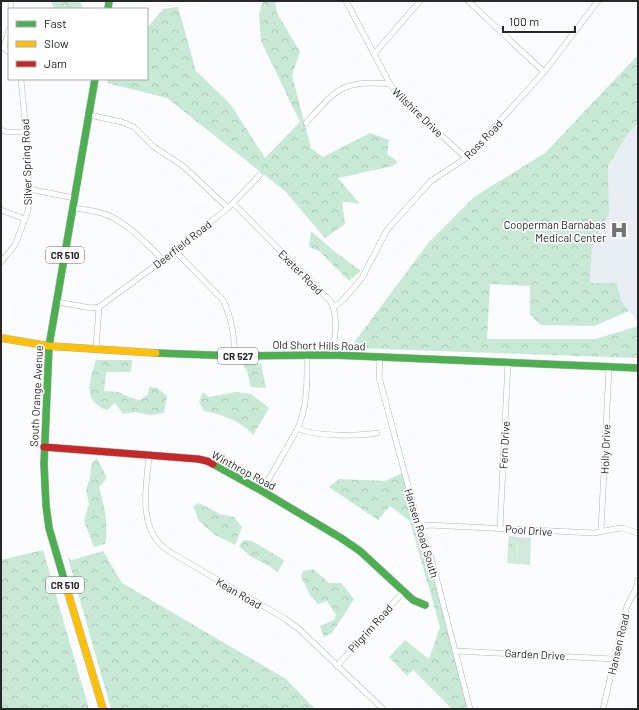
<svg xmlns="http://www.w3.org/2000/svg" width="639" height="710" viewBox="0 0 639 710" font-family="Barlow,sans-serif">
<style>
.built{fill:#e9eef4}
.grass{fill:url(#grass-tufts)}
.forest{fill:url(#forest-crowns)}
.pitch{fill:#d1eadb}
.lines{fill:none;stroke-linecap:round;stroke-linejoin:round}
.street-casing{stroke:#b3b4b6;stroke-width:6}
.fast-casing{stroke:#b3b4b6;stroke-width:8}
.slow-casing{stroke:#b3b4b6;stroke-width:8}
.jam-casing{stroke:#b3b4b6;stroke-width:8}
.street{stroke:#feffff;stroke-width:5}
.fast{stroke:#4caf50;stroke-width:7}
.slow{stroke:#ffc107;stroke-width:7}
.jam{stroke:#c62828;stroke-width:7}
.labels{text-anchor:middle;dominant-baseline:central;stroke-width:3.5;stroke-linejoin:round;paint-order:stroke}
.shield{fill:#fff;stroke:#666868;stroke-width:1}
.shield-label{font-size:10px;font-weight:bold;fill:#252728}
.street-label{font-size:11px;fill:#252728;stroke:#fff}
.poi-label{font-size:11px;fill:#252728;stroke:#fff;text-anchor:end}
</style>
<defs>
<pattern id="grass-tufts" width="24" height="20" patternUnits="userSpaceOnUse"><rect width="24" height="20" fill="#d1eadb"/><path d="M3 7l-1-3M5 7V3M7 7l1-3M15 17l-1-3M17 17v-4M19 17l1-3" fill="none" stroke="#b3c9bc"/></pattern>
<pattern id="forest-crowns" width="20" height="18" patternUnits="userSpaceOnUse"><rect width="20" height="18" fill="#c8e9d5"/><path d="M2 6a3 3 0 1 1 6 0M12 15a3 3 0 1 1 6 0" fill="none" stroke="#acc8b7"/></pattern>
</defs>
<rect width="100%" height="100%" fill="#fafcfe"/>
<path class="built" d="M 638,123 L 638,322 L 621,300 L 617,284 L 590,284 L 592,246 L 609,213 L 608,166 L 628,134 Z"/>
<path class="grass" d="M 509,536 L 518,537 L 517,564 L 507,563 Z"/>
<g class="forest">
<path d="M 51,1 L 80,1 L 83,9 L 54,9 Z"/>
<path d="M 263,1 L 275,1 L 277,13 L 300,52 L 292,75 L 311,148 L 323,157 L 370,133 L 389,140 L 387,154 L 398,162 L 393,166 L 338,178 L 360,204 L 342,201 L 345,224 L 325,238 L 286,192 L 167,98 L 107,83 L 108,79 L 147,79 L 147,28 L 163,9 L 178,7 L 196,71 L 231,105 L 265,158 L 300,122 L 261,41 L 259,14 Z"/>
<path d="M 638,55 L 638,123 L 628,134 L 608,166 L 609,213 L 592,246 L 590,283 L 617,283 L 621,300 L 629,311 L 594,326 L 541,325 L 530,315 L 530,286 L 490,284 L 487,339 L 596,339 L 638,326 L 638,358 L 350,348 L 429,242 L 474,197 L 545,153 Z"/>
<path d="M 311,231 L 334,251 L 361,271 L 349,281 L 319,251 L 309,247 Z"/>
<path d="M 96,360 L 132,360 L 131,372 L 106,372 L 104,391 L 119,392 L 131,398 L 140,400 L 148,394 L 149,387 L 157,388 L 167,396 L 164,413 L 150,415 L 135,412 L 123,414 L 115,403 L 107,410 C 81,401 90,380 96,360 Z"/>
<path d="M 247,360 L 261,364 L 266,388 L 251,387 L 247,371 L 243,365 Z"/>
<path d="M 203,392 L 209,397 L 236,392 L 251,394 L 269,408 L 253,435 C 239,420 224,415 204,411 L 199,402 Z"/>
<path d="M 97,458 L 107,478 L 99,487 C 104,505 109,526 105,544 L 94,547 L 84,521 L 89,504 L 86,489 L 90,478 L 91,465 Z"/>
<path d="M 405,472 L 469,709 L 452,709 L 413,670 L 407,676 L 389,657 L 405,640 L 429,659 L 440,627 L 410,521 L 390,506 L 378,520 L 329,487 L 339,479 L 385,481 Z"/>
<path d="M 199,503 L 220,514 L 234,517 L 242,527 L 235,545 L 215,535 L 199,521 L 193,506 Z"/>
<path d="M 244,540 L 252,541 L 284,560 L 278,572 L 269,566 L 250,556 L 239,546 Z"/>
<path d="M 43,550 L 89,709 L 1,709 L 1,560 Z"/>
<path d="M 103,551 L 122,583 L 286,679 L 315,709 L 111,709 L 68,558 L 72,560 Z"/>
<path d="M 313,569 L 329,583 L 341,583 L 354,599 L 332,633 L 324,637 L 320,626 L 334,620 L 336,615 L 327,601 L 318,604 L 310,595 L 301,577 L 303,571 Z"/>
</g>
<path class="pitch" d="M 518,537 L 531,538 L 530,565 L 517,564 Z"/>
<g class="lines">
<g class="street-casing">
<g id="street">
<path d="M 346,1 L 390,84"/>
<path d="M 468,1 L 544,72"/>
<path d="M 11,9 L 11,1"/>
<path d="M 2,47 L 9,52"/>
<path d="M 4,47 L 9,30"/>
<path d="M 374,54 L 420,1"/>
<path d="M 89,115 L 122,122 L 134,127 L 154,147 L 183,166 L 228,208"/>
<path d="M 306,123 C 336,90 342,79 390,84 L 398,95 L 466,158"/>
<path d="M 1,130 L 7,132 L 26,132"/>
<path d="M 29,189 L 74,198"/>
<path d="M 234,204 L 331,302 C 339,317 334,339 333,355"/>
<path d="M 73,208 C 82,209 92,210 101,213 C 124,219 146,243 163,260"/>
<path d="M 1,210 L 25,219"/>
<path d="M 175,251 L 223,300 C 232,319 234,335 235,356"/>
<path d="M 1,262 L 15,245 L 28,211 L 29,196 L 26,132 L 21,79"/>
<path d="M 57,302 L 91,308 L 99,307 L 163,260 L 228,208 L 260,175"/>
<path d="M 334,307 L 343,300 L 362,278 L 387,230 L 403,212 L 431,181 L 466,158 L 544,72 L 598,1"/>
<path d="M 96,349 L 99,307"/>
<path d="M 380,358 L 379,377 L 419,527 L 430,553 L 470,709"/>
<path d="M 298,428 C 313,437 359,436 377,433"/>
<path d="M 149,455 C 147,483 138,521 160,544 C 166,550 173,554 180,558 L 284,618 L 300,630 L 383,709"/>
<path d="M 262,491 L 298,428 C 308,404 307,381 307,355"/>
<path d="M 419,527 L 429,525 L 594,533 L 615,529 L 622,528 L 638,533"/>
<path d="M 500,528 L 508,362"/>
<path d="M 601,531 L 609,367"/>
<path d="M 455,651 L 614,659"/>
<path d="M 337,666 L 404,591"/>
<path d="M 603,709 L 627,606 L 636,589 L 638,580"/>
</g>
</g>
<g class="fast-casing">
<g id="fast">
<path d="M 108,9 L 109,1"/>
<path d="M 156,353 L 235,356 L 333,355 L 638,368"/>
<path d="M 213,464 L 262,491 L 341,538 L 360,551 L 413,600 L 425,605"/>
<path d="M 66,586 L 49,528 L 46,505 L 44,464 L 49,346 L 95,79"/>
</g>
</g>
<g class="slow-casing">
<g id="slow">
<path d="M 1,338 L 49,346 L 156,353"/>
<path d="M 66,586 L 103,709"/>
</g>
</g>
<g class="jam-casing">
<path id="jam" d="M 44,447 L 198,459 L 207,461 L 213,464"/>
</g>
<use href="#street" class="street"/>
<use href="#fast" class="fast"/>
<use href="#slow" class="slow"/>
<use href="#jam" class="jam"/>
</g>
<defs>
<g id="hospital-bare" transform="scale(1.38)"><path d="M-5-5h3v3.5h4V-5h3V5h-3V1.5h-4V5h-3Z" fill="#707273" stroke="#fff" stroke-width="2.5" paint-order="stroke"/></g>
</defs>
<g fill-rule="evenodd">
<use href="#hospital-bare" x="619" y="230"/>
</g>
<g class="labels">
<g class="shield">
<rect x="46" y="247" width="38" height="16" rx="3"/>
<rect x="218" y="348" width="40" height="16" rx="3"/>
<rect x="46" y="577" width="38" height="16" rx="3"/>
</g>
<g class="shield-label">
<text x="65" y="255">CR 510</text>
<text x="238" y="356">CR 527</text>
<text x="65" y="585">CR 510</text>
</g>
<g class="street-label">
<text transform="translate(418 112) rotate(44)">Wilshire Drive</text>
<text transform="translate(483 139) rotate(-46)">Ross Road</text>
<text transform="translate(26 162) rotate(-92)">Silver Spring Road</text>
<text transform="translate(182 244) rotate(-38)">Deerfield Road</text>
<text transform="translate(301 272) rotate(45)">Exeter Road</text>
<text transform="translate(319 345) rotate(1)">Old Short Hills Road</text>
<text transform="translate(36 396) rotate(-87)">South Orange Avenue</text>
<text transform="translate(504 445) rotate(-87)">Fern Drive</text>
<text transform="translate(605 449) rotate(-88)">Holly Drive</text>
<text transform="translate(244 470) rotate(28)">Winthrop Road</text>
<text transform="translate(529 530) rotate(4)">Pool Drive</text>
<text transform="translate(422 533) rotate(73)">Hansen Road South</text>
<text transform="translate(239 593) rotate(30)">Kean Road</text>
<text transform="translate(370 628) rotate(-48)">Pilgrim Road</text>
<text transform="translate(618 644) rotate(-77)">Hansen Road</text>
<text transform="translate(535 654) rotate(3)">Garden Drive</text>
</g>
<g class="poi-label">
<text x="606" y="224">Cooperman Barnabas<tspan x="606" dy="13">Medical Center</tspan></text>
</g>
</g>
<rect width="639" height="710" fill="none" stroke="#252728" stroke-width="4"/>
<rect x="8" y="8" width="140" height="72" fill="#ffffff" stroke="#a8a9a9"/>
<rect x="16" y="21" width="20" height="6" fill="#4caf50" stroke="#a8a9a9"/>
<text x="44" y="28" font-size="12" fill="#252728">Fast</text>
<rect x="16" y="41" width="20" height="6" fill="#ffc107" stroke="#a8a9a9"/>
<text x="44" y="48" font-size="12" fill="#252728">Slow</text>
<rect x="16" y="61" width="20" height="6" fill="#c62828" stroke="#a8a9a9"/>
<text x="44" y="68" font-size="12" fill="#252728">Jam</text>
<path d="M503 26v6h72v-6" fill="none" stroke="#252728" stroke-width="2"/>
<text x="509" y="26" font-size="12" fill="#252728" stroke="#ffffff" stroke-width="3" paint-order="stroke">100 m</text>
</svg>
